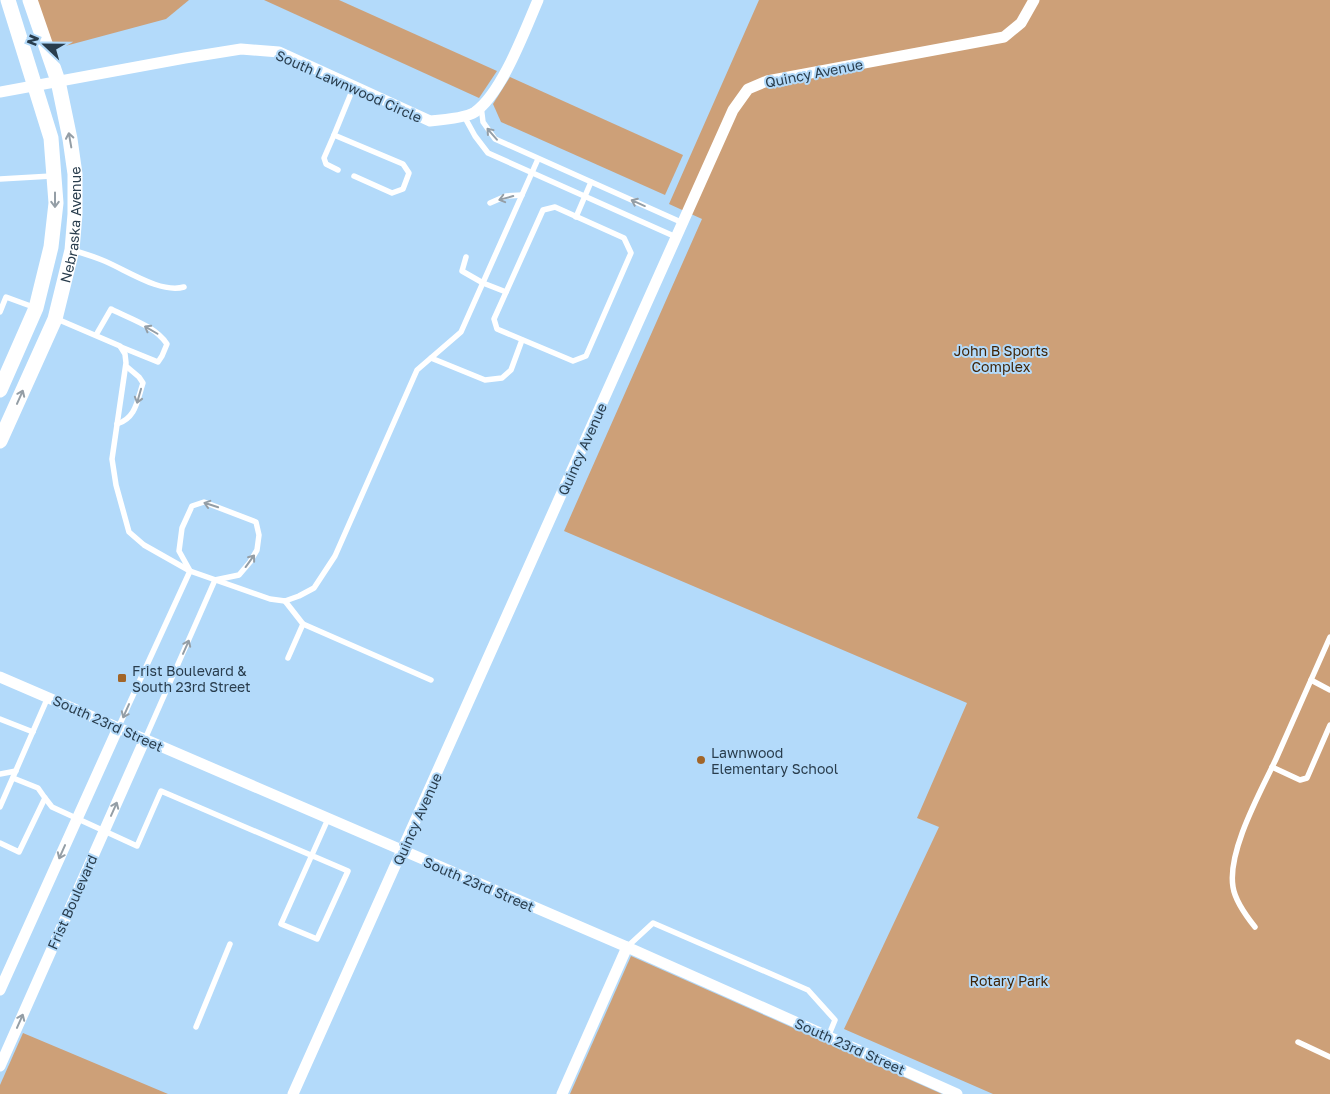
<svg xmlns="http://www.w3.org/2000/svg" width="1330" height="1094" viewBox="0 0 1330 1094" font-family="'Golos Text',sans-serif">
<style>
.green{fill:#cda078}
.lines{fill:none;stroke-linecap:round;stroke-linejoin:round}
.lane{stroke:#fff;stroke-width:5.5}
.street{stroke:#fff;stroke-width:11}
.secondary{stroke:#fff;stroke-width:15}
.oneway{stroke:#949ea6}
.poi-dot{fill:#a26528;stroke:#b3dafa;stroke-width:2}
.labels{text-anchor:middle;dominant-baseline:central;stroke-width:4;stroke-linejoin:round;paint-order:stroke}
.street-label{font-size:14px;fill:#293d4d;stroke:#b3dafa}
.park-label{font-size:14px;fill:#3f2407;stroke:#b3dafa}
.poi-label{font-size:14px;fill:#293d4d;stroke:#b3dafa;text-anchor:start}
</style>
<rect width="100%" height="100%" fill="#b3dafa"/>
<g class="green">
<path d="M 37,0 L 189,0 L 166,19 L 54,49 Z"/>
<path d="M 264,0 L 339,0 L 497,71 L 479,98 Z"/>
<path d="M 759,0 L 1330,0 L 1330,1094 L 993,1094 L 844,1029 L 939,827 L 917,818 L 967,703 L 564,531 L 702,219 L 669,204 Z"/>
<path d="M 510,77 L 683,155 L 665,195 L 501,122 L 493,104 Z"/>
<path d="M 631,956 L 942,1094 L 570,1094 Z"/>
<path d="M 23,1033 L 168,1094 L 0,1094 L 0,1085 Z"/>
</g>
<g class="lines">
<g class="lane">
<path d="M 481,106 L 483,122 L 495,139 L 683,223"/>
<path d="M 464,116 L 475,136 L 488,153 L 676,237"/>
<path d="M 334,135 L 324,158 L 326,164 L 338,170"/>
<path d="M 354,176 L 392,193 L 403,189 L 409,173 L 403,164 L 334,135 L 354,86"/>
<path d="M 0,179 L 52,176"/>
<path d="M 490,203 L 506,196 L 522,195"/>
<path d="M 555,207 L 624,238 L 631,253 L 586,356 L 573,361 L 497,329 L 494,319 L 543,210 Z"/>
<path d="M 576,217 L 591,182"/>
<path d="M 72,250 C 82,253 92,256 102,260 C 125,269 160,294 184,287"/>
<path d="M 466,257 L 462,271 L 483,283 L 506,292"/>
<path d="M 0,312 L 6,297 L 36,308"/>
<path d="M 57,319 L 120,346 L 125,354 L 126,363 L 112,459 L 116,485 L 129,532 L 144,545 L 190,571 L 270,599 L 285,601 L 299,596 L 314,588 L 335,556 L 417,370 L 461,332 L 538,159"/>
<path d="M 96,335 L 111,309 C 130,319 155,326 167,344 L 162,356 L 158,362 L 121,347"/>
<path d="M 431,358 L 485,380 L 502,378 L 511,370 L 522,340"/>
<path d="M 117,424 C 136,418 137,401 143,383 L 139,377 L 126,366"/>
<path d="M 189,569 L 179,551 L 182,528 L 192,506 L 204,502 L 256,522 L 259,535 L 257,550 L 250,562 L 239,575 L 215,580"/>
<path d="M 285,601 L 303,624 L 288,658"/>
<path d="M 303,624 L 431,680"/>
<path d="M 1311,680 L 1330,690"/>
<path d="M 0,719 L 33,732"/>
<path d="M 118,728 L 190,571"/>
<path d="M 145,739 L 215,580"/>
<path d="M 1272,767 L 1300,780 L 1307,778 L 1330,725"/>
<path d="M 0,774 L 16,771"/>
<path d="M 45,798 L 52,807 L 137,846 L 161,791 L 348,871 L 317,939 L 281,924 L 328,819"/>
<path d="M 0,807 L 48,697"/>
<path d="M 0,843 L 19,852 L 45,798 L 38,788 L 13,778"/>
<path d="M 1255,927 C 1247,917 1235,900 1233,887 C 1227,851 1261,791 1276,759 C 1294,718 1312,678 1330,637"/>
<path d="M 627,947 L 653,923 L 808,990 L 835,1020 L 828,1037"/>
<path d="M 196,1027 L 230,944"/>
<path d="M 1298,1042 L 1330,1057"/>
</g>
<g class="street">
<path d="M 0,92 L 185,58 L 241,49 L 279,52 L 430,121 C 442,120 466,118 475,112 C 502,93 525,30 538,0"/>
<path d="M 0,677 L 627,947 L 957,1094"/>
<path d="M 0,990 L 118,728"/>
<path d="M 0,1066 L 145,739"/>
<path d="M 293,1094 L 733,110 L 748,89 L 767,81 L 1004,37 L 1021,23 L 1034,0"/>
<path d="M 562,1094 L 627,947"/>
</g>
<g class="secondary">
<path d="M 0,390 L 36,308 L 51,247 L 56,203 L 51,138 L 8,0"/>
<path id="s1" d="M 0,441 L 55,319 L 72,250 L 75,214 L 75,174 L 70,139 L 58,81 L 30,0"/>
</g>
</g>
<defs><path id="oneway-shaft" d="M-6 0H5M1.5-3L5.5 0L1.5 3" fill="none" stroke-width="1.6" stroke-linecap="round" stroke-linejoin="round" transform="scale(1.25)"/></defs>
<g class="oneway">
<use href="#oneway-shaft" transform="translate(492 134) rotate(-131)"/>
<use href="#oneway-shaft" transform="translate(70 140) rotate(-100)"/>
<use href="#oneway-shaft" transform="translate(506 198) rotate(165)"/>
<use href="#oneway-shaft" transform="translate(55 200) rotate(90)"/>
<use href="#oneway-shaft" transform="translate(638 203) rotate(-156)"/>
<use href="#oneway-shaft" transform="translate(151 330) rotate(-150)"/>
<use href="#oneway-shaft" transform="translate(139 396) rotate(106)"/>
<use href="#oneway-shaft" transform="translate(20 397) rotate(-66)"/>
<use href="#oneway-shaft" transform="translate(211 505) rotate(-162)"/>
<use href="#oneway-shaft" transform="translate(250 561) rotate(-54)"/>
<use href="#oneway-shaft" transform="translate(186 647) rotate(-66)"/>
<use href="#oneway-shaft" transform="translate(126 711) rotate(114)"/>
<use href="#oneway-shaft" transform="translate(114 809) rotate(-66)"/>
<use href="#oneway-shaft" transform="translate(62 852) rotate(114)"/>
<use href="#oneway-shaft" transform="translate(20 1021) rotate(-66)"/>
</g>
<g class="poi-dot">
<rect x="117" y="673" width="10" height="10" rx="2.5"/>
<circle cx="701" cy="760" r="5"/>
</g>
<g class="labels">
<g class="street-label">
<text transform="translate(814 73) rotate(-11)">Quincy Avenue</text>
<text transform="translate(349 86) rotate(24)">South Lawnwood Circle</text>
<text stroke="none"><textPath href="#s1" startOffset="230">Nebraska Avenue</textPath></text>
<text transform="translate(582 449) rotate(-66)">Quincy Avenue</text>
<text transform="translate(108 723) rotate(24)">South 23rd Street</text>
<text transform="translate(417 819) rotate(-66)">Quincy Avenue</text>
<text transform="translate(479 884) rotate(23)">South 23rd Street</text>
<text transform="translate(72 902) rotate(-66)">Frist Boulevard</text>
<text transform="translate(850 1046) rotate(24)">South 23rd Street</text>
</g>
<g class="park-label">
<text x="1001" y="350">John B Sports<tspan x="1001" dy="16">Complex</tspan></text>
<text x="1009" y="980">Rotary Park</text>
</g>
<g class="poi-label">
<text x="132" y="670">Frist Boulevard &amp;<tspan x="132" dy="16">South 23rd Street</tspan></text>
<text x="711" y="752">Lawnwood<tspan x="711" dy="16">Elementary School</tspan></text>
</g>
</g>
<g transform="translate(45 45) rotate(292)" stroke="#b3dafa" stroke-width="4" paint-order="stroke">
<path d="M0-4L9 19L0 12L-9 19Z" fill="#293d4d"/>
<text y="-8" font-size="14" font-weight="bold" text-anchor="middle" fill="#293d4d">N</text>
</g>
</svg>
